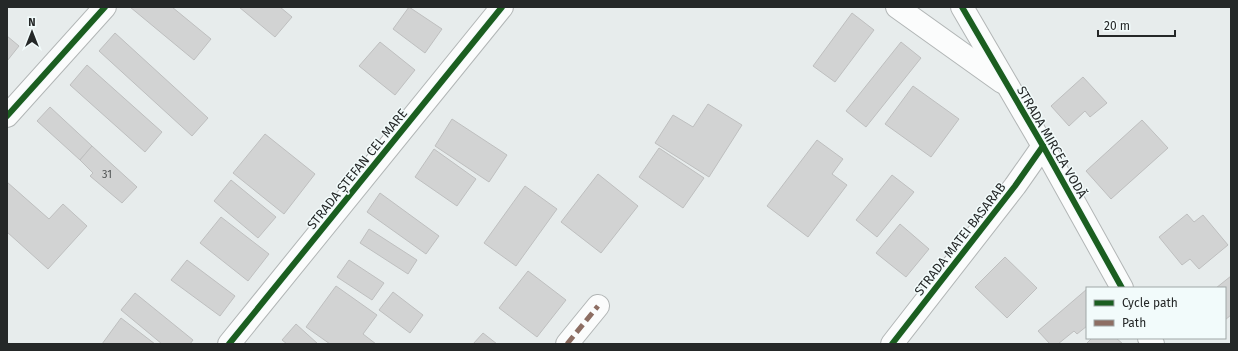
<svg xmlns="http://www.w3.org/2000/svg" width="1238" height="351" viewBox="0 0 1238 351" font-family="'Fira Sans',sans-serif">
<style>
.building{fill:#d2d3d3;stroke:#bebfbf}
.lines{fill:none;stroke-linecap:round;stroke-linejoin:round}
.minor-casing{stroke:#b2b6b6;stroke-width:24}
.minor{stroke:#fbfcfc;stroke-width:22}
.quiet{stroke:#8d6e63;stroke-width:5;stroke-dasharray:10 5;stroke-linecap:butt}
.cycleway-casing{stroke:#f2fbfb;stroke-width:8}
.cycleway{stroke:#1b5e20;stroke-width:6}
.labels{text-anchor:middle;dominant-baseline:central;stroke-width:3;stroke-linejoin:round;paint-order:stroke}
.number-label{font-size:11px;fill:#505353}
.street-label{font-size:13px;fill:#252828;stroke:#f2fbfb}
</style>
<rect width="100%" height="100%" fill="#e7ecec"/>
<g class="building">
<path d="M 130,7 L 172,7 L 211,39 L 194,60 Z"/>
<path d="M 239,7 L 280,7 L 292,17 L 275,37 Z"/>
<path d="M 409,7 L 442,29 L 425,53 L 393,29 Z"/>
<path d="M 852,13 L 874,30 L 835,82 L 813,66 Z"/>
<path d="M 115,33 L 208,118 L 192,136 L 99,51 Z"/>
<path d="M 7,36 L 19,46 L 7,61 Z"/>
<path d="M 380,42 L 415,70 L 395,95 L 359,66 Z"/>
<path d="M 901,42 L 921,58 L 866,127 L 846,111 Z"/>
<path d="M 87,65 L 162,132 L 145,152 L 70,85 Z"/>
<path d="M 1083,77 L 1107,103 L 1090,117 L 1085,111 L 1069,126 L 1051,106 Z"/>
<path d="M 913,86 L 959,119 L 931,157 L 885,124 Z"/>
<path d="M 708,104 L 742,125 L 709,177 L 655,143 L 673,115 L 693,127 Z"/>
<path d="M 50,107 L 92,146 L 80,160 L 37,121 Z"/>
<path d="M 452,119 L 507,155 L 489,182 L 435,146 Z"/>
<path d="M 1142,120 L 1168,148 L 1111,199 L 1086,171 Z"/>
<path d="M 265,134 L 315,174 L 284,214 L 233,173 Z"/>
<path d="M 817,140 L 843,159 L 832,174 L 847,185 L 808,237 L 767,206 Z"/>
<path d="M 92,146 L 137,187 L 122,203 L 90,176 L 93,173 L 80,160 Z"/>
<path d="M 659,148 L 704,178 L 683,208 L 639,177 Z"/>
<path d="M 434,149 L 476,179 L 457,206 L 415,177 Z"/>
<path d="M 598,174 L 638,206 L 601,253 L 561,222 Z"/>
<path d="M 892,175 L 914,192 L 877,237 L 856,220 Z"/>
<path d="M 231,180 L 276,217 L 258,238 L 214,201 Z"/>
<path d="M 7,182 L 49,219 L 63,204 L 87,226 L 48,269 L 7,232 Z"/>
<path d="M 525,186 L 557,209 L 516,266 L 484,243 Z"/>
<path d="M 380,193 L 439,236 L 426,254 L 367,212 Z"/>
<path d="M 1187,214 L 1194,222 L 1203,215 L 1228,245 L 1199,269 L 1190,259 L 1182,265 L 1159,237 Z"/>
<path d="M 221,217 L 269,254 L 248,281 L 200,243 Z"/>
<path d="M 900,224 L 929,249 L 906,277 L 876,253 Z"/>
<path d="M 369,229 L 417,260 L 408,274 L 360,243 Z"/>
<path d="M 1005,257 L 1037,288 L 1007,318 L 975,287 Z"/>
<path d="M 187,260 L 235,296 L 220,316 L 171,280 Z"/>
<path d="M 349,260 L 384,283 L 372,300 L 337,277 Z"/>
<path d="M 528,271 L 566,300 L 537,337 L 499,308 Z"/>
<path d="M 1231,276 L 1231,315 L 1225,320 L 1225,288 L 1216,288 Z"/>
<path d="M 336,286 L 377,315 L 363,334 L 376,344 L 330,344 L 306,327 Z"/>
<path d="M 1087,289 L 1087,326 L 1077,334 L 1074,331 L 1058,344 L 1050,344 L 1038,331 Z"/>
<path d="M 393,292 L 423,315 L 410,333 L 379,310 Z"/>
<path d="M 135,293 L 193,340 L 190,344 L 162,344 L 121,310 Z"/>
<path d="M 121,318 L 155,344 L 102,344 Z"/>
<path d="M 296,324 L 318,344 L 287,344 L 282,340 Z"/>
<path d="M 483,333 L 497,344 L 473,344 Z"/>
<path d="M 1092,338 L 1116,338 L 1123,344 L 1086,344 Z"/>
</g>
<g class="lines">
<g class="minor-casing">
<g id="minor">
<path d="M 897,7 L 1002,82"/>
<path d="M 962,7 L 1043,146 L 1122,288"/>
<path d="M 7,116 L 105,7"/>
<path d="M 1149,338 L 1153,344"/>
<path d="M 229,344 L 502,7"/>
<path d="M 567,344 L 598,306"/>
<path d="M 892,344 L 1015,186 L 1043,146"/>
</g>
</g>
<use href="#minor" class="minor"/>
<path class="quiet" d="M 567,344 L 598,306"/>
<g class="cycleway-casing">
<g id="cycleway">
<path d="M 962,7 L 1043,146 L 1122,288"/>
<path d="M 7,116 L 105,7"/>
<path d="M 229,344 L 502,7"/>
<path d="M 892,344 L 1015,186 L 1043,146"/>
</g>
</g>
<use href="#cycleway" class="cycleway"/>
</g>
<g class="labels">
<g class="number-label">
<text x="107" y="174">31</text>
</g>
<g class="street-label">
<text transform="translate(1052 142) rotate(60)">STRADA MIRCEA VODĂ</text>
<text transform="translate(357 169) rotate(-51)">STRADA ȘTEFAN CEL MARE</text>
<text transform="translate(960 239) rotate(-52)">STRADA MATEI BASARAB</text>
</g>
</g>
<rect width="1238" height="351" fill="none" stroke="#252828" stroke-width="16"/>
<rect x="1086" y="287" width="140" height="52" fill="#f2fbfb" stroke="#a0a7a7"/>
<rect x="1094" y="300" width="20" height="6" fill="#1b5e20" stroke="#a0a7a7"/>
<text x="1122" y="307" font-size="12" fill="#252828">Cycle path</text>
<rect x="1094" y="320" width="20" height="6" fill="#8d6e63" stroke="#a0a7a7"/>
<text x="1122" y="327" font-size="12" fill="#252828">Path</text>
<g transform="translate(32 32)" stroke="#f2fbfb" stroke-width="3" paint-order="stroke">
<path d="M0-3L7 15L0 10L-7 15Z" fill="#252828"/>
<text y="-6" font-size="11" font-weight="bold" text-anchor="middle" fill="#252828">N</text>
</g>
<path d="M1098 30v6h77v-6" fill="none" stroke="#252828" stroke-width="2"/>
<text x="1104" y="30" font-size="12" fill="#252828" stroke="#f2fbfb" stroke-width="3" paint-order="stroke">20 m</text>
</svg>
